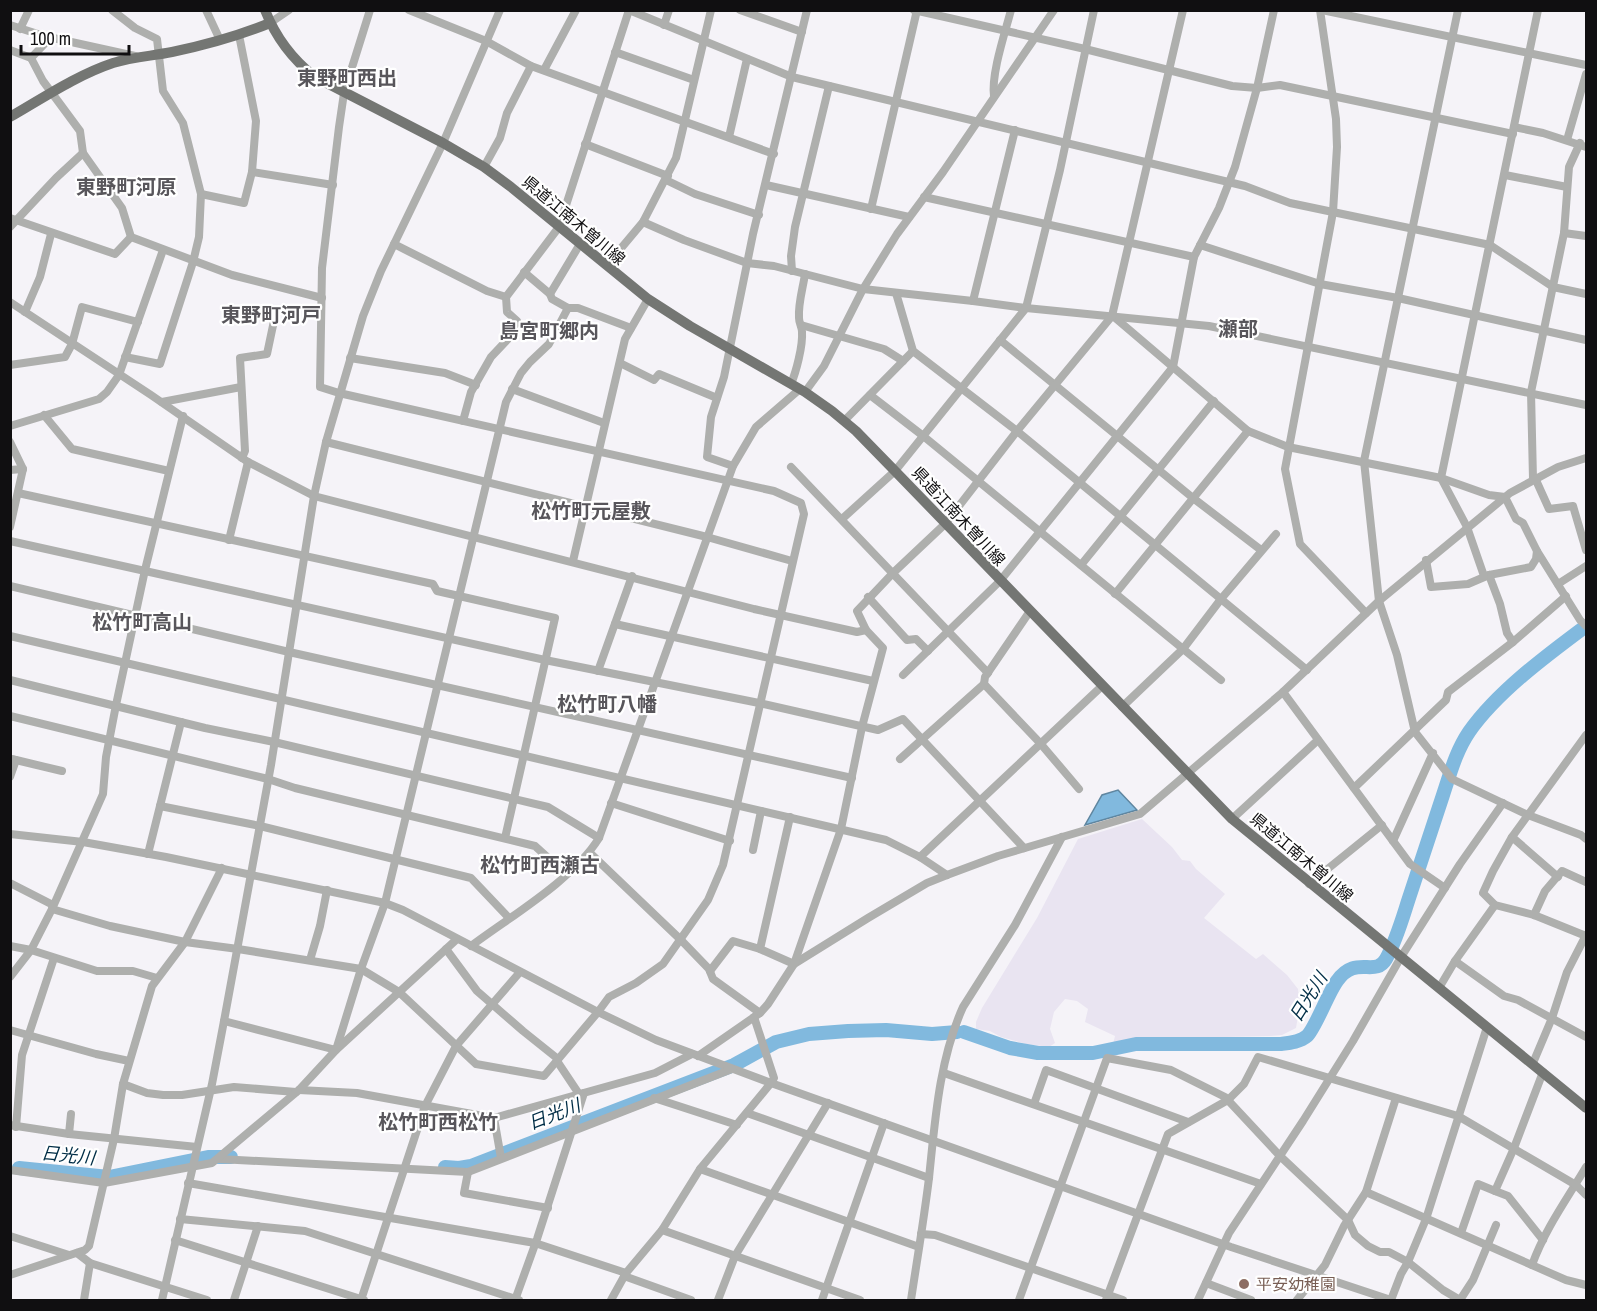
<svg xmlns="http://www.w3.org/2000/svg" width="1597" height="1311" viewBox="0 0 1597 1311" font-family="'Archivo Narrow','Noto Sans JP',sans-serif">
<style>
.built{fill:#e9e4f1}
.water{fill:#81b9de;stroke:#5f86a0;stroke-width:1.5}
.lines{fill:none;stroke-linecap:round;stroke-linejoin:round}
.river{stroke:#81b9de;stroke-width:14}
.minor{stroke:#aeafad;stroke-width:8}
.major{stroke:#747673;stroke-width:10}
.education-dot{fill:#8d6e63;stroke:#fff;stroke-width:2}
.labels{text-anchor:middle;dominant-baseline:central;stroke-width:4.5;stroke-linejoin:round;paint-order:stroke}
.street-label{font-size:16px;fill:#100f11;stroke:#fff}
.education-label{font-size:16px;fill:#785e54;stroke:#fff;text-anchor:start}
.water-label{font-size:18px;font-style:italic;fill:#002d46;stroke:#fff}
.quarter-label{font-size:20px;font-weight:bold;fill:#58565b;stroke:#fff}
</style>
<rect width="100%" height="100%" fill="#f5f3f8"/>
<path class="built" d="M 1142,819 L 1172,847 L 1182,860 L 1190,861 L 1196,869 L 1225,894 L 1204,918 L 1256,959 L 1263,954 L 1287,975 L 1298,989 L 1300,1005 L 1296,1028 L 1282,1035 L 1270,1036 L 1137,1039 L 1113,1044 L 1115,1036 L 1085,1022 L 1088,1009 L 1077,1001 L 1065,999 L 1054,1012 L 1050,1029 L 1055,1043 L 1049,1047 L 1026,1044 L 1001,1037 L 990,1031 L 976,1029 L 976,1022 L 982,1008 L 1037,918 L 1078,839 Z"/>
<path class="water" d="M 1118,790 L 1137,810 L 1085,825 L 1102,795 Z"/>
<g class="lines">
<g class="river">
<path d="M 964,1032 L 1010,1048 L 1038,1053 L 1093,1053 L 1136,1044 L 1281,1044 C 1289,1043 1300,1042 1307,1036 C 1315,1029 1328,993 1337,981 C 1356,954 1375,978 1386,959 C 1397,939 1403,916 1410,895 C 1421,862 1432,828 1443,795 C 1450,774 1456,751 1469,732 C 1497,692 1547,655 1586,626"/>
<path d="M 445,1167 L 459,1168 L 471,1166 L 734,1065 L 776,1042 L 809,1034 L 848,1031 L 886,1030 L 932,1034 L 957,1032"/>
<path d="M 19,1168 L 109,1177 L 208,1157 L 231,1157"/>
</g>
<g class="minor">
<path d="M 112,10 L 135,28 L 157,39 L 163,91 L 183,123 L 201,194 L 199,237 L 193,262 L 160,364 L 125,357"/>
<path d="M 206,10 L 220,40"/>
<path d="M 409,10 L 486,41 L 531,66 L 774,154"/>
<path d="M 629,10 L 792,77 L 1245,186 L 1290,203 L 1490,245 L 1553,287 L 1586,294"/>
<path d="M 740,10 L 802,32"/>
<path d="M 914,10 L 1085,49 L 1232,86 L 1257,88 L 1280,85 L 1513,134"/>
<path d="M 1320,10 L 1336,119 L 1337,147 L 1333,212 L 1285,469 L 1300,544 L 1366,613"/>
<path d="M 1322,10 L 1586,65"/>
<path d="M 1458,10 L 1364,461 L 1379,601 L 1397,655 L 1415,732 L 1452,779 L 1528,815 L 1581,835 L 1586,839"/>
<path d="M 270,23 L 289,10"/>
<path d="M 10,25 L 44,36 L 135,56"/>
<path d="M 664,25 L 669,10"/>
<path d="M 20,29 L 29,10"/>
<path d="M 51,37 L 31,58 L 43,81 L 80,131 L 83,153 L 122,208 L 131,237 L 232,275 L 322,298"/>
<path d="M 10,50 L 31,58"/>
<path d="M 615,52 L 694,80"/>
<path d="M 544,70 L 576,10"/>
<path d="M 994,96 C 991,74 1005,33 1011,10"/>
<path d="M 1514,127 L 1543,133 L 1586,147"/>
<path d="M 1015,130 L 973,301 L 1026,308 L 1209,326 L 1586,405"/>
<path d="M 729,137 L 747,59"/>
<path d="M 1567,140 L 1586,74"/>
<path d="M 585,144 L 668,176"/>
<path d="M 484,167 L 500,138 L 507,113 L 531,66"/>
<path d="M 252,172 L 333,185"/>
<path d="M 1505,175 L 1567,187"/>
<path d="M 666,180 L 695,194 L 759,215"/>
<path d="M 766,185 L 909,217"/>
<path d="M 201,194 L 244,203 L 252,172 L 256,121 L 239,35"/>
<path d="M 924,197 L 1194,257"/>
<path d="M 871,209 L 917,10"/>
<path d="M 10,218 L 115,254 L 131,237"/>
<path d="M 643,222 L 684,240 L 747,263 L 774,266 L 863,289 L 973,301"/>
<path d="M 10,227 L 56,178 L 83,153"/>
<path d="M 1564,233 L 1586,236"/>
<path d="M 394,244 L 487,291 L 506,297"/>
<path d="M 1200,245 L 1320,284 L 1398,298 L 1586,340"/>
<path d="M 607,265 L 643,222 L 676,158 L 711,10"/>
<path d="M 792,271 L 791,256 L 795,227 L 829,86"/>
<path d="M 524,272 L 550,294 L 552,299 L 568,308 L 578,308 L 631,328"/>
<path d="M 896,293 L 913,351 L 1017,431 L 1307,670"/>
<path d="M 550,294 L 580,244"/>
<path d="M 10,302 L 151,395 L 248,462 L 314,496 L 754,609 L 857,632 L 866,630"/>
<path d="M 25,312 L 40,277 L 51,234"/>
<path d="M 1113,316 L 1248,431 L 1288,447 L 1441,478 L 1489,495 L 1505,497 L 1516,519 L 1523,523 L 1537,551 L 1536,559 L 1531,567 L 1489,575 L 1468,584 L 1431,587 L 1426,560"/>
<path d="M 801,325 L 884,349 L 903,361"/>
<path d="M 1000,340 L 1193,498 L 1261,550"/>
<path d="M 350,358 L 445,373 L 476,385"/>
<path d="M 620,363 L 654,380 L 659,374 L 717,398"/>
<path d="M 10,365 L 65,357 L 72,344 L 82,307 L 138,322"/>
<path d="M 791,384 C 796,372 803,346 802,332 C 802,327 799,323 799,318 C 798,303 803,288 805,274"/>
<path d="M 512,389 L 604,423"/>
<path d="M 805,392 L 824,366 L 863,289 L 897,234 L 943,172 L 1054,10"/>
<path d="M 870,395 L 922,435 L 1221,680"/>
<path d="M 162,402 L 241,387"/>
<path d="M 44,415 L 72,449 L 169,471"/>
<path d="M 463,421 L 471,392 L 491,357 L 508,339 L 517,321 L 507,312 L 506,297 L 559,227 L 629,10"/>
<path d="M 844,421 L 913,351"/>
<path d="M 10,426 L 99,399 L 107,392 L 119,375 L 163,250"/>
<path d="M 10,442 L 23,469 L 10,527"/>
<path d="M 326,442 L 707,537 L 792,561"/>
<path d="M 242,458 L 245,451 L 240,358 L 267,354 L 275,316"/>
<path d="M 733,466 L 707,457 L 711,417 L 724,377 L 753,234 L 807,10"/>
<path d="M 791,467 L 988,673"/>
<path d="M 10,470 L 23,469"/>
<path d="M 1535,478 L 1549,509 L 1573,506 L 1586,550"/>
<path d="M 1533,479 L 1531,392 L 1564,233 L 1569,167 L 1580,143"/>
<path d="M 18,493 L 433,584 L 437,591 L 555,618 L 505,838"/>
<path d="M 842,519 L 895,471 L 1026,308 L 1060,170 L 1094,10"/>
<path d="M 229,540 L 248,462"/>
<path d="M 10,541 L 545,660 L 759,703 L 878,730 L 903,719 L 1024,848"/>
<path d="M 1537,551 L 1580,620 L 1586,626"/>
<path d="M 573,561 L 625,339 L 648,299"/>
<path d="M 1081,565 L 1214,401"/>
<path d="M 1489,575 L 1500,604 L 1507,633 L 1513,642"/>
<path d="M 1484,576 L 1467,527 L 1441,478 L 1538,10"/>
<path d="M 1558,584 L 1586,566"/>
<path d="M 10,586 L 289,652 L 852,778"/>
<path d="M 1115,594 L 1248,431"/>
<path d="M 868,597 L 907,640 L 916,639 L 928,651"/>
<path d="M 1030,611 L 985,677 L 984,684 L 1040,743 L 1079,789"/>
<path d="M 615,624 L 873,681"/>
<path d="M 10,636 L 886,840 L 920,857 L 947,875"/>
<path d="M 598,671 L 632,576"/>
<path d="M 903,675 L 1000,581 L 1173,367 L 1194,257 L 1219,208 L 1235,167 L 1257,88 L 1274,10"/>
<path d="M 10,680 L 205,728 L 274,742 L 548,807 L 599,838"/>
<path d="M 1283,692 L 1410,864 L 1445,888"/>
<path d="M 1122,707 L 1183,649 L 1221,599 L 1276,534"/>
<path d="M 10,716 L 268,779 L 295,788 L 535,846 L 566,874"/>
<path d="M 900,759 L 984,684"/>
<path d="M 16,760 L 62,771"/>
<path d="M 10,777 L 16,760 L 13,759"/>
<path d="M 1354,788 L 1446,700 L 1448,692 L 1513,642 L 1566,596"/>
<path d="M 611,803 L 730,841"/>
<path d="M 160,806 L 260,826 L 471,878 L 509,918"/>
<path d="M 790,817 L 760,949 L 794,964 L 868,918 L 927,883 L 947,875 L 998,856 L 1140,814 L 1283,692 L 1379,601 L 1510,493 L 1558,467 L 1586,458"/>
<path d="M 1232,819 L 1318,740"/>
<path d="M 10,834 L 83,842 L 166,857 L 385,903 L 403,910 L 598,1012 L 656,1040 L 771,1083 L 1231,1247 L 1391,1300"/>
<path d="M 1512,837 L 1558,877"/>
<path d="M 1393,841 L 1433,753"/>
<path d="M 753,850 L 761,811"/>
<path d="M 590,853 L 681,940 L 709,969 L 713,979 L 760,1013"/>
<path d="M 148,854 L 181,722"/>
<path d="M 920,857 L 1102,686"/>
<path d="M 10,883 L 53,905"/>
<path d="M 1309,884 L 1382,825"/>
<path d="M 52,909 L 110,926 L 185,942 L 238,949 L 361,969 L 399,992 L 476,1064 L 544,1076 L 598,1012 L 609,997 L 636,983 L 663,964 L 708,900 L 723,865 L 804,514 L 801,503 L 774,491 L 339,393 L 320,387 L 322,268 L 339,127 L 344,93 L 370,10"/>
<path d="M 1534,915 L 1545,891 L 1562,871 L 1586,882"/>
<path d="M 1586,936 L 1534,915 L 1495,905 L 1483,893 L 1493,871 L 1512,837 L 1586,735"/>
<path d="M 10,946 L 31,950 L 97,971 L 133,971 L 157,978"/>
<path d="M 471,946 C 511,916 573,880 599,838 L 733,466 L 756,427 L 800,389"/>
<path d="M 446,949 L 477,991 L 523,1031 L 558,1059"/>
<path d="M 310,960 L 320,926 L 327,890"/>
<path d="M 1455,961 L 1504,996 L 1518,1000 L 1586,1037"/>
<path d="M 710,971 L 733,941 L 760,949"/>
<path d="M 10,977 L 31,950 L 52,909 L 103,794 L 106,757 L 116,705 L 145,570 L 183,416"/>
<path d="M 1439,988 L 1455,961 L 1495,905"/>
<path d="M 224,1021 L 336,1050 L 361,969 L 385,903 L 506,402 L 521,373 L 530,362 L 549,344 L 568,308"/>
<path d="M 10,1030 L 96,1054 L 129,1061"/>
<path d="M 698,1056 L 760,1013 L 768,1004 L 794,964 L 841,829 L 862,727 L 883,648 L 866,630 L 857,611 L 893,573 L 945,524 L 1017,431 L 1112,316 L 1183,10"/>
<path d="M 557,1061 L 579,1094"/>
<path d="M 1533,1063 L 1552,1018 L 1567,972 L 1586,935"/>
<path d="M 1543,1072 L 1514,1148 L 1495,1191 L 1508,1196 L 1543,1240"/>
<path d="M 944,1073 L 1261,1184"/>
<path d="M 123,1084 L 147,1093 L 163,1095 L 182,1095 L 234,1087 L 296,1092"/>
<path d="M 299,1090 L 357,1093 L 494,1118 L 655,1073 L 692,1054"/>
<path d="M 654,1098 L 737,1125"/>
<path d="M 1034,1104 L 1046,1070 L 1188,1122"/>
<path d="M 747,1113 L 929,1178"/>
<path d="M 494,1118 L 501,1158"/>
<path d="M 10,1125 L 69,1134 L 197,1147"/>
<path d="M 16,1127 L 22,1055 L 54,958"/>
<path d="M 69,1134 L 71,1114"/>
<path d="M 219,1159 L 468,1172 L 732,1069"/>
<path d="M 700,1169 L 919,1247"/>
<path d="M 10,1170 L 104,1183 L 212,1163 L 299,1090 L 336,1050 L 457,939"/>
<path d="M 468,1172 L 464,1193 L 548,1208"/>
<path d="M 188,1183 L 535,1243 L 626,1273"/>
<path d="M 1366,1192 L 1566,1280 L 1586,1285"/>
<path d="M 180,1219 L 305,1231 L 519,1300"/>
<path d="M 662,1230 L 860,1300"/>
<path d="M 1461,1233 L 1478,1184 L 1495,1191"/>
<path d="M 921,1234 L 935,1235 L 1123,1300"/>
<path d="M 10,1236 L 69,1255"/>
<path d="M 175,1240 L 364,1300"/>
<path d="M 77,1253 L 90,1263 L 207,1300"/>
<path d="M 1532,1265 C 1545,1229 1567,1199 1586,1167"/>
<path d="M 10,1275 L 85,1250 L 89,1246 L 114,1139 L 123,1084 L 152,986 L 185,942 L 222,868"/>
<path d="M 624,1276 L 691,1300"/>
<path d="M 1206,1283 L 1251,1300"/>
<path d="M 84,1300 L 90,1263"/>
<path d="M 162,1300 L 212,1084 L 224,1021 L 271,765 L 314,496 L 326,442 L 363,316 L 381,271 L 443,143 L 500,10"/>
<path d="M 234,1300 L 258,1226"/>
<path d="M 361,1300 L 425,1106 L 456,1046 L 520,972"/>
<path d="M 515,1300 L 537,1239 L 584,1093"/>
<path d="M 611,1300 L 626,1273 L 662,1230 L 700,1169 L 771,1083 L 774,1078 L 754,1017"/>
<path d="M 718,1300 L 735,1256 L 828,1103"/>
<path d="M 822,1300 L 884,1123"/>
<path d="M 911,1300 C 917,1260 924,1219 929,1178 C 935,1121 939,1060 963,1007 L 1015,925 L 1062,837"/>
<path d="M 1019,1300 L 1107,1058 L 1171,1070 L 1225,1097 L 1280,1156 L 1348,1220 L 1355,1235 L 1368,1246 L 1380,1252 L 1389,1252 L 1408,1262 L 1443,1290 L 1460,1300"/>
<path d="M 1106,1300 L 1168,1134 L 1228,1100 L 1244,1084 L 1258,1057 L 1458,1116 L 1576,1185 L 1586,1195"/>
<path d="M 1198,1300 L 1229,1233 L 1303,1121 L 1353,1041 L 1401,957 L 1460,864 L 1503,803"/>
<path d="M 1297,1300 L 1325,1265 L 1344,1226 L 1366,1192 L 1396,1098"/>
<path d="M 1391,1300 L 1401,1274 L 1408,1262 L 1426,1219 L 1487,1027"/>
<path d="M 1460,1300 L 1473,1280 L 1496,1225"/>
</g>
<g class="major">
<path d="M 265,10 C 276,38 292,59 315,77 L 443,143 L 484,167 L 511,187 L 648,299 L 690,326 L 805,392 L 832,411 L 856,431 L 895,471 L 1232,819 L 1586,1108"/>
<path d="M 10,117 C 43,98 77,75 113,63 C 133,57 152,56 172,52 C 206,45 238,36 270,23"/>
</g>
</g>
<circle class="education-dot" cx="1244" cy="1284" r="6"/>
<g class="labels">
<g class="street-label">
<text transform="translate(574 220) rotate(40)">県道江南木曽川線</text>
<text transform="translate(959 516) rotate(47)">県道江南木曽川線</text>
<text transform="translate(1302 857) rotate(40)">県道江南木曽川線</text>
</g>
<g class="education-label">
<text x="1256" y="1284">平安幼稚園</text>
</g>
<g class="water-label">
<text transform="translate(1308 997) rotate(-58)">日光川</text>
<text transform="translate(554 1114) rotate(-21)">日光川</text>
<text transform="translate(68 1155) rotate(6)">日光川</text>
</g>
<g class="quarter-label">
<text x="347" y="77">東野町西出</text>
<text x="126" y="186">東野町河原</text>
<text x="271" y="314">東野町河戸</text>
<text x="1238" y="328">瀬部</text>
<text x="549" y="330">島宮町郷内</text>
<text x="591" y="510">松竹町元屋敷</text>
<text x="142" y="621">松竹町高山</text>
<text x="607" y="703">松竹町八幡</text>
<text x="540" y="864">松竹町西瀬古</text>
<text x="438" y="1121">松竹町西松竹</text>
</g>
</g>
<rect width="1597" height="1311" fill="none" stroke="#100f11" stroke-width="24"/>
<path d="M21 45v9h108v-9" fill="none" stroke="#100f11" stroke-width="3"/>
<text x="30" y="45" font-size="18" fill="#100f11" stroke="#ffffff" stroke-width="4.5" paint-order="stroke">100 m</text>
</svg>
